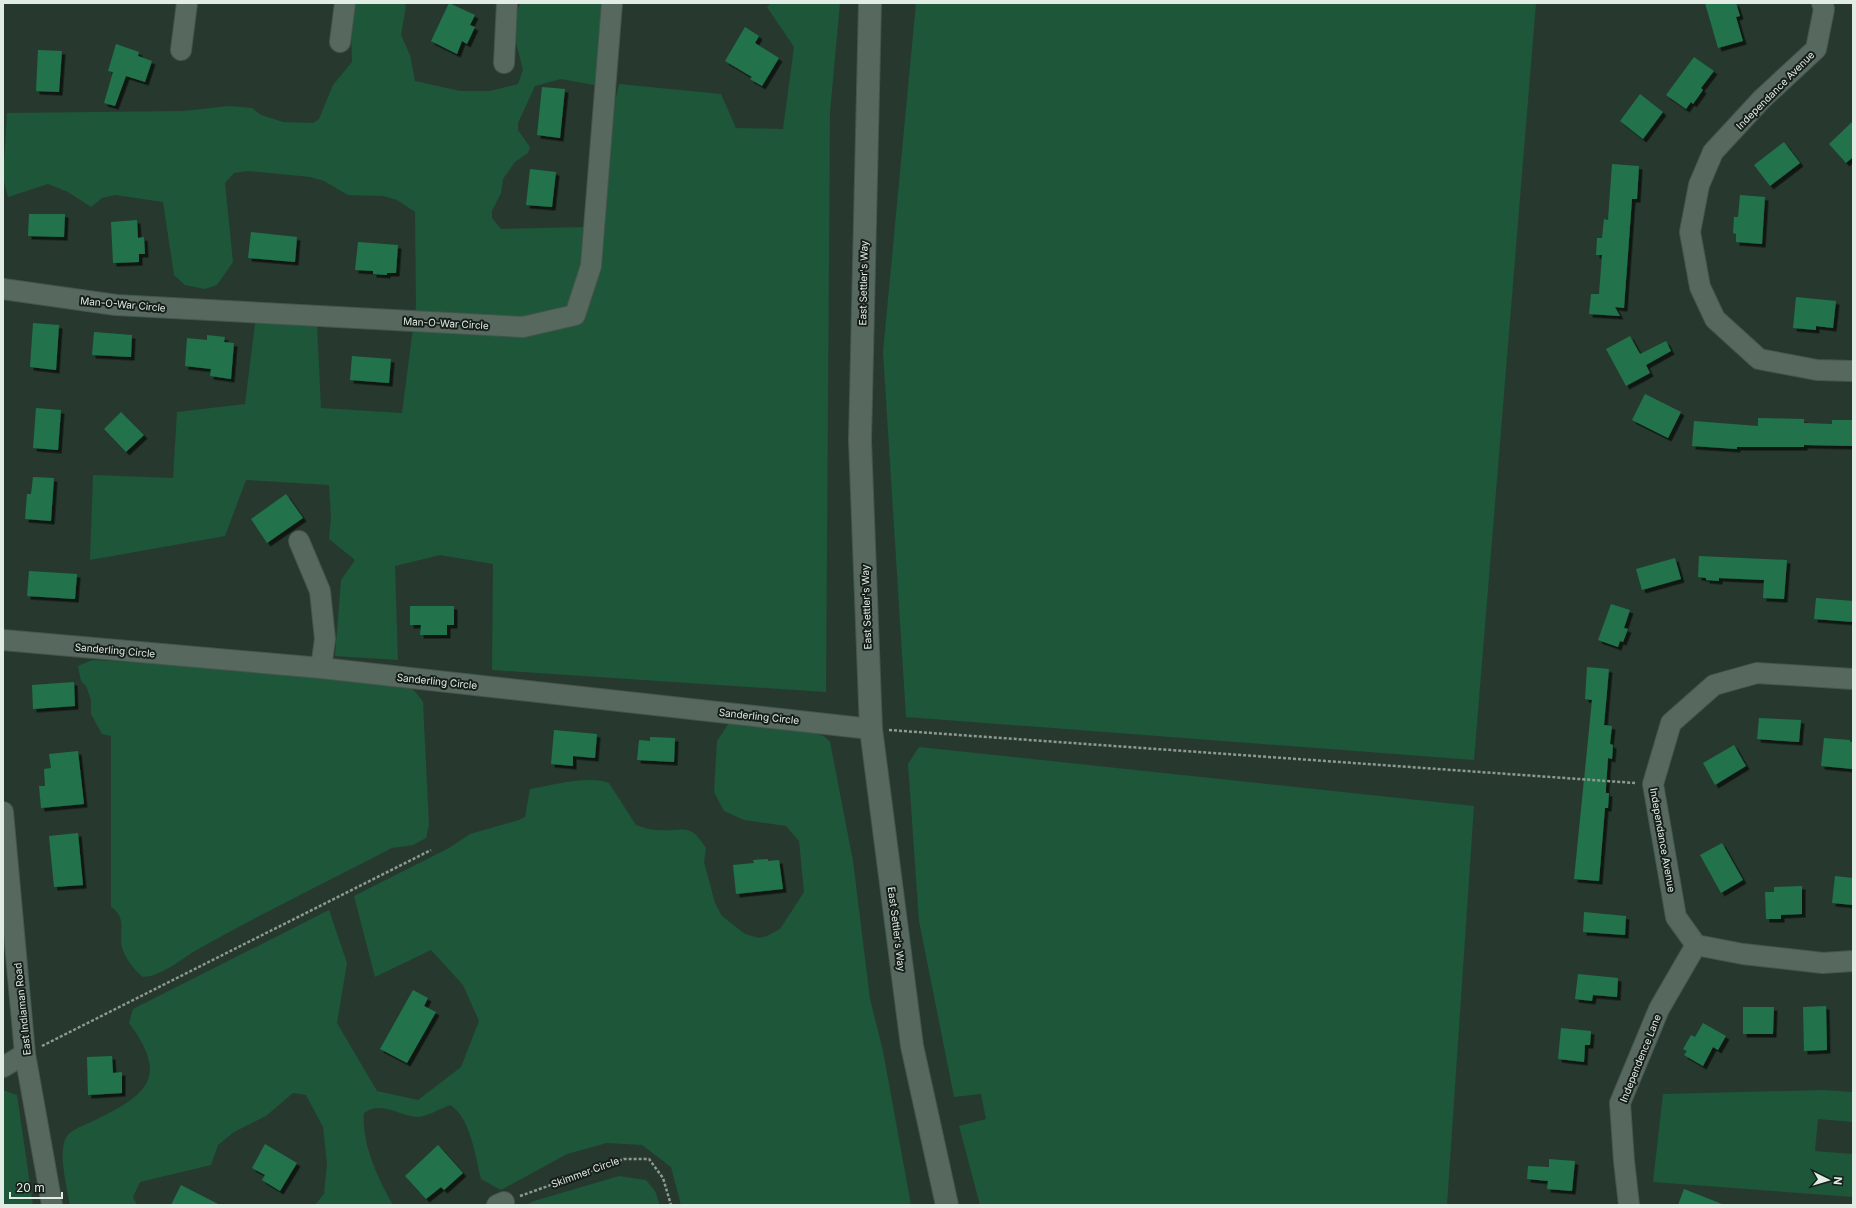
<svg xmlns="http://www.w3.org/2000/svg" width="1856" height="1208" viewBox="0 0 1856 1208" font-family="Inter,sans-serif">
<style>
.green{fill:#1d5639}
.building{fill:#20734c;filter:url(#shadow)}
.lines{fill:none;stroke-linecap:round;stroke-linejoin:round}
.street-casing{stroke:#46554d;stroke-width:22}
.secondary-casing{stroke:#46554d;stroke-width:24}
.path{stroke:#8c9a91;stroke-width:2.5;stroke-dasharray:3 2;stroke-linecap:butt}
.street{stroke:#57695e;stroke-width:20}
.secondary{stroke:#57695e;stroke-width:22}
.labels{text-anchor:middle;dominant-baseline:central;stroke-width:4;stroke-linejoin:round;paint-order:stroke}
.street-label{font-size:10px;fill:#e1ece5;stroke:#161e19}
</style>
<defs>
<filter id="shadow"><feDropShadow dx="3.5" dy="3.5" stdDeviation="0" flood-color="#0009"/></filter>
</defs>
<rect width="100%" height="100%" fill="#27392e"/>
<g class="green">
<path d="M 350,3 L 404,3 L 406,6 L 401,35 L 410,55 L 415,81 L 460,91 L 490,91 L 518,84 L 523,70 L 514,35 L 514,21 L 520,3 L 601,4 L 605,32 L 594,85 L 561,79 L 535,86 L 518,123 L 518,130 L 530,147 L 528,153 L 515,162 L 503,179 L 501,193 L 492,211 L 492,218 L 501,229 L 585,227 L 619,84 L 721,94 L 736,128 L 783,129 L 794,47 L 767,7 L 771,3 L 840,3 L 830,112 L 826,692 L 492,670 L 493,564 L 440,555 L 395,566 L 398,660 L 335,656 L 341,580 L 355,560 L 329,539 L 331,517 L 329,485 L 246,480 L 225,536 L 90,560 L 93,475 L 173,478 L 177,412 L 245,404 L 256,316 L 317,324 L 321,408 L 402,413 L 416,305 L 415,212 L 397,200 L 383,196 L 348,195 L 324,181 L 310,177 L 248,171 L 234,173 L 225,183 L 233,262 L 217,285 L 205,289 L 185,285 L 174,275 L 163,202 L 115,195 L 102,198 L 91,207 L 68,192 L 48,184 L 8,197 L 3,178 L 7,113 L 184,111 L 229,106 L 252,108 L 261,115 L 283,122 L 313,123 L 319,119 L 333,85 L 352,62 Z"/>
<path d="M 916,3 L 1536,3 L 1474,760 L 906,717 L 883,352 Z"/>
<path d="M 92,660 L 191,665 L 380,685 C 404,686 410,681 423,702 L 429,825 L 426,838 L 413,845 L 392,848 C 328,881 263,913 200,948 C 182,958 163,976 143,977 C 134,970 125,958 122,947 C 119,931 127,917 111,907 L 111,736 L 102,734 L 91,714 L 91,700 L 86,686 L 81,681 L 78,666 Z"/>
<path d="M 729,723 L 814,732 L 825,737 L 830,742 L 853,861 L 870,999 L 883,1051 L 911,1205 L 681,1205 L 671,1167 L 642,1145 L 607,1143 L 567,1154 L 501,1190 L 481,1179 C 476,1158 470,1116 450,1105 C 442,1108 425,1117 418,1117 C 400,1117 383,1100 364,1113 C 361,1142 378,1179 393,1205 L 315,1205 L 324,1194 L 327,1164 L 323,1127 L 306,1095 L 293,1093 L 266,1116 L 234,1132 L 218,1145 L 211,1165 L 140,1182 L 133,1197 L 137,1205 L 70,1205 C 67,1188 57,1150 67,1136 C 72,1129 85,1125 93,1121 C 145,1096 171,1079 129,1023 L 133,1009 L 329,910 L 347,963 L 337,1023 L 377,1091 L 418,1100 L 461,1067 L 479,1021 L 463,985 L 431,950 L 375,977 L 354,896 L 449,848 L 470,834 L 519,820 L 525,817 L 530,789 C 551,785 591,775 609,783 L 636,825 C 642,827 650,830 657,830 C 684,832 689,821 706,848 L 704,862 L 715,903 L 722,916 L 745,934 L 759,938 L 767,936 L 780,929 L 804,892 L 799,841 L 786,826 L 744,820 L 724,811 L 714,792 L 717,741 Z"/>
<path d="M 919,747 L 1474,806 L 1447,1205 L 980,1205 L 959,1126 L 986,1119 L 981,1094 L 954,1097 L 919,921 L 908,764 Z"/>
<path d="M 3,1090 L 17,1095 L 33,1205 L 3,1205 Z"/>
<path d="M 1823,1090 L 1853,1092 L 1853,1122 L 1818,1119 L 1815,1151 L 1853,1154 L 1853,1197 L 1653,1182 L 1663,1094 Z"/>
<path d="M 619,1176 L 646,1180 L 655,1191 L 660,1205 L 526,1205 L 534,1201 Z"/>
</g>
<g class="building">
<path d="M 449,3 L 475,15 L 470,25 L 475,27 L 467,44 L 462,41 L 457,54 L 431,41 Z"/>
<path d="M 1705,3 L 1736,3 L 1740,16 L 1736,17 L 1743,41 L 1718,48 Z"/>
<path d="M 745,27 L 759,36 L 755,43 L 779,58 L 762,86 L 750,79 L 752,77 L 725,61 Z"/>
<path d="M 116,44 L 139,52 L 138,56 L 152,61 L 145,82 L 126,76 L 115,106 L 104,103 L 113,72 L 108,71 Z"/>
<path d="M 38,50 L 62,51 L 59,92 L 36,91 Z"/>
<path d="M 1694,57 L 1714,71 L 1701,88 L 1703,90 L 1693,104 L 1691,102 L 1686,109 L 1666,95 Z"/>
<path d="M 542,87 L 565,89 L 560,138 L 537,135 Z"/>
<path d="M 1640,94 L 1663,112 L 1643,139 L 1620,121 Z"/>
<path d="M 1853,121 L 1853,157 L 1846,163 L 1829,144 Z"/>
<path d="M 1784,142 L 1800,163 L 1770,186 L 1754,165 Z"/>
<path d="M 1612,164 L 1639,166 L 1637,199 L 1632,199 L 1624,308 L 1615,307 L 1620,316 L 1589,314 L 1591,294 L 1599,294 L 1602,255 L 1596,255 L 1597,238 L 1602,238 L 1604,219 L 1608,220 Z"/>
<path d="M 530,169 L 556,172 L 552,207 L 526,205 Z"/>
<path d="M 1740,195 L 1765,197 L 1762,244 L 1736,242 L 1736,234 L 1733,233 L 1734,217 L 1738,217 Z"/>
<path d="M 29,214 L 65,214 L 64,237 L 28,236 Z"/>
<path d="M 137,220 L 138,238 L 144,237 L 145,254 L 139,254 L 139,262 L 113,263 L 111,222 Z"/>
<path d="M 251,232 L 297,237 L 295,262 L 248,258 Z"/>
<path d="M 358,242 L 398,245 L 396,273 L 387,273 L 387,275 L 373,274 L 373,271 L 355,270 Z"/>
<path d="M 1796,297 L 1836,301 L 1833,328 L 1816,326 L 1816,330 L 1793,328 Z"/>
<path d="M 33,323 L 59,325 L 56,370 L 30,367 Z"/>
<path d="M 94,332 L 132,335 L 131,357 L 92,355 Z"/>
<path d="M 207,335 L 225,337 L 224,342 L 234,343 L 231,379 L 210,376 L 211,369 L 185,366 L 187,338 L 207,340 Z"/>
<path d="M 1630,336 L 1640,354 L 1666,341 L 1671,351 L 1646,365 L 1650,373 L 1626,386 L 1606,349 Z"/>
<path d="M 352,356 L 391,359 L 389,383 L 350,380 Z"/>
<path d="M 1645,394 L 1681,412 L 1668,438 L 1632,420 Z"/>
<path d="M 36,408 L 61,410 L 58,450 L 33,448 Z"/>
<path d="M 121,412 L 144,435 L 126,452 L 104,429 Z"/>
<path d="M 1758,418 L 1804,419 L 1804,423 L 1832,424 L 1832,420 L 1853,420 L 1853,446 L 1804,445 L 1804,447 L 1737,447 L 1737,449 L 1692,446 L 1694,421 L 1758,426 Z"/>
<path d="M 33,477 L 54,478 L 51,521 L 25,519 L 27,494 L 31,494 Z"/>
<path d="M 286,494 L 303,518 L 267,543 L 251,519 Z"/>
<path d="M 1699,556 L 1787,560 L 1784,599 L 1763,598 L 1764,580 L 1719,578 L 1719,581 L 1706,580 L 1706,578 L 1698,577 Z"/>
<path d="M 1675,558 L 1681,579 L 1642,590 L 1636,569 Z"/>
<path d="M 29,571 L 77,574 L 75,599 L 27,596 Z"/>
<path d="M 1816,598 L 1853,601 L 1853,622 L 1814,619 Z"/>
<path d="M 1611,604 L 1630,610 L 1624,628 L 1628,629 L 1623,642 L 1620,641 L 1618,647 L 1598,640 Z"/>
<path d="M 410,606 L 454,606 L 454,625 L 447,625 L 447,635 L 420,635 L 421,625 L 410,625 Z"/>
<path d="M 1587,667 L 1609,669 L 1604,725 L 1612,726 L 1610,744 L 1613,745 L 1612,759 L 1608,758 L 1606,787 L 1606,793 L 1609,793 L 1608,808 L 1605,808 L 1599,881 L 1574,879 L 1592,700 L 1585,699 Z"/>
<path d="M 74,682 L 75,706 L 33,709 L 32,685 Z"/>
<path d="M 1759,718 L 1801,720 L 1799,742 L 1757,739 Z"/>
<path d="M 554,730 L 597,734 L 595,758 L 573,756 L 573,766 L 551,764 Z"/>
<path d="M 650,737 L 675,738 L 674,762 L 637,760 L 639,740 L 650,741 Z"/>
<path d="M 1824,738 L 1850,740 L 1850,742 L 1853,742 L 1853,769 L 1821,766 Z"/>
<path d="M 1734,745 L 1746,766 L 1715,785 L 1703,763 Z"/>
<path d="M 78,751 L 84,804 L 41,808 L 39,786 L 45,786 L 44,769 L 51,768 L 49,754 Z"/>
<path d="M 78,833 L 83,885 L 54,887 L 49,836 Z"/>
<path d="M 1722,843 L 1743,880 L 1721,893 L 1700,855 Z"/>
<path d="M 768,859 L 768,861 L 779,860 L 783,889 L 736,894 L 733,865 L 754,863 L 753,860 Z"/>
<path d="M 1835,876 L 1853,878 L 1853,905 L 1832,903 Z"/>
<path d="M 1802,886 L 1802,914 L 1781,915 L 1781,919 L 1766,919 L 1765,892 L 1774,892 L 1774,887 Z"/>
<path d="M 1584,912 L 1626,916 L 1625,935 L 1583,932 Z"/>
<path d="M 1578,974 L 1618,978 L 1617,997 L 1593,995 L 1592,1001 L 1575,999 Z"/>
<path d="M 413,990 L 428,998 L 424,1006 L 436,1012 L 407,1063 L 380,1049 Z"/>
<path d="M 1826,1006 L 1827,1050 L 1804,1051 L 1803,1007 Z"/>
<path d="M 1743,1007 L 1774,1007 L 1773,1034 L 1743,1034 Z"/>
<path d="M 1703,1023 L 1726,1036 L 1718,1050 L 1713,1047 L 1703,1066 L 1684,1055 L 1687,1051 L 1683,1049 L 1691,1035 L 1695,1037 Z"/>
<path d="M 1561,1028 L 1591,1031 L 1590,1045 L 1585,1045 L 1584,1062 L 1558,1059 Z"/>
<path d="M 112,1056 L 113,1073 L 122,1072 L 122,1093 L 88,1095 L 87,1057 Z"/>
<path d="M 265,1144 L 297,1163 L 280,1191 L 262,1180 L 265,1175 L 252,1168 Z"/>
<path d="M 438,1145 L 463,1173 L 444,1190 L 441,1187 L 426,1199 L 405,1176 Z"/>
<path d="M 1549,1159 L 1575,1161 L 1572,1191 L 1547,1189 L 1548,1181 L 1527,1179 L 1528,1166 L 1549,1167 Z"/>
<path d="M 181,1185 L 220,1205 L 171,1205 Z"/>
<path d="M 1684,1189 L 1722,1204 L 1722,1205 L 1678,1205 Z"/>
</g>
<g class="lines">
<g class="street-casing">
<g id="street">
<path d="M 1822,3 L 1824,9 L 1816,49 L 1762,99 L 1713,152 L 1699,185 L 1690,232 L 1700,287 L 1715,319 L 1759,359 L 1817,370 L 1853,371"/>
<path d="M 340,42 L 345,3"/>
<path d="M 181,50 L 187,3"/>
<path d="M 504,63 L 507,3"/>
<path d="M 3,289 L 116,305 L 523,327 L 575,315 L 591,266 L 612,3"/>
<path d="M 299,541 L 320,591 L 325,639 L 321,668"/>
<path d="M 3,640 L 321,668 L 871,729"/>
<path d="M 1853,679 L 1757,673 L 1714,685 L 1671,723 L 1653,784 L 1676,917 L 1696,945 L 1743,954 L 1823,963 L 1853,961"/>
<path d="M 3,812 L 25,1054 L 52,1205"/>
<path d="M 3,1067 L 25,1054"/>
<path d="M 497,1205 L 504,1202"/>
<path d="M 1629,1205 L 1624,1161 L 1620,1103 L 1659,1009 L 1696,945"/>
</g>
</g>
<g class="secondary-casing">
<path id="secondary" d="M 870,3 L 860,440 L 871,729 L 912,1046 L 947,1205"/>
</g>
<g class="path">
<path d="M 889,730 L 1635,783"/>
<path d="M 42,1046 L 431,850"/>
<path d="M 520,1196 L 624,1159 L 649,1159 L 663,1178 L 671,1205"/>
</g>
<use href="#street" class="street"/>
<use href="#secondary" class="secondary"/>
</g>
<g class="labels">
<g class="street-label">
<text transform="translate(1775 90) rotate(-45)">Independance Avenue</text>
<text transform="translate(863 283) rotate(-89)">East Settler's Way</text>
<text transform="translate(123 304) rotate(5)">Man-O-War Circle</text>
<text transform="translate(446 323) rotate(3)">Man-O-War Circle</text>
<text transform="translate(866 607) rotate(-92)">East Settler's Way</text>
<text transform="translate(115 650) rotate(5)">Sanderling Circle</text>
<text transform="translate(437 681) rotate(6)">Sanderling Circle</text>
<text transform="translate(759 716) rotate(6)">Sanderling Circle</text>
<text transform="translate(1663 840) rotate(80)">Independance Avenue</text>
<text transform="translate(897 929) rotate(83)">East Settler's Way</text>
<text transform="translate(22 1009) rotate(-96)">East Indiaman Road</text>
<text transform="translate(1640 1058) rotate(-68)">Independence Lane</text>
<text transform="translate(585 1172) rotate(-20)">Skimmer Circle</text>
</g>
</g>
<rect width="1856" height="1208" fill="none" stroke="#e1ece5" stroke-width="8"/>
<g transform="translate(1828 1180) rotate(95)" stroke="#161e19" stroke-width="3" paint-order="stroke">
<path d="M0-3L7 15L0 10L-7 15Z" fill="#e1ece5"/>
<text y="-6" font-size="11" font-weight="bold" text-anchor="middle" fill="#e1ece5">N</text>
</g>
<path d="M10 1192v6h52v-6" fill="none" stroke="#e1ece5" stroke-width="2"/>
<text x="16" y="1192" font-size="12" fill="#e1ece5" stroke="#161e19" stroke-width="3" paint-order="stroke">20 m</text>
</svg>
